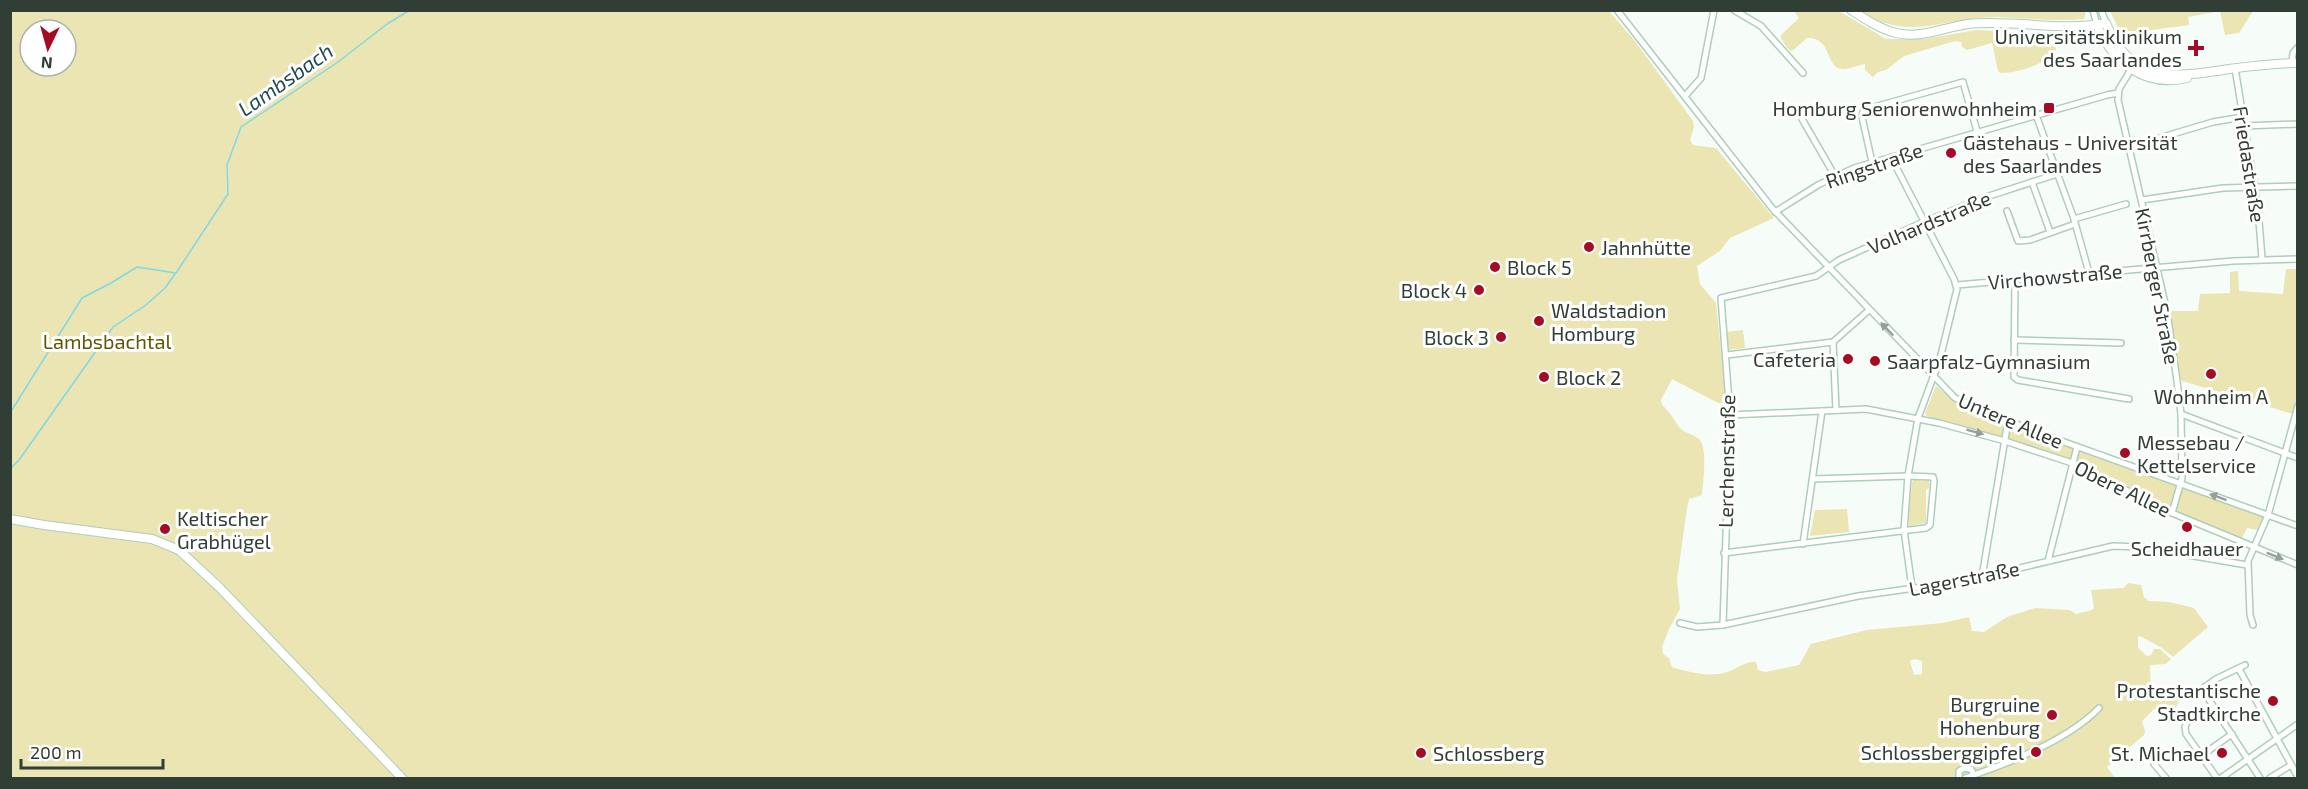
<svg xmlns="http://www.w3.org/2000/svg" width="2308" height="789" viewBox="0 0 2308 789" font-family="'Exo 2',sans-serif">
<style>
.green{fill:#eae5b2;fill-rule:evenodd}
.lines{fill:none;stroke-linecap:round;stroke-linejoin:round}
.stream{stroke:#7fd9e7;stroke-width:1.5}
.street-casing{stroke:#adcfb8;stroke-width:8}
.secondary-casing{stroke:#adcfb8;stroke-width:10}
.street{stroke:#fff;stroke-width:5}
.secondary{stroke:#fff;stroke-width:8}
.oneway{fill:#989e9a}
.poi-dot{fill:#a50c23;stroke:#fff;stroke-width:2}
.labels{text-anchor:middle;dominant-baseline:central;stroke-width:6;stroke-linejoin:round;paint-order:stroke}
.poi-label{font-size:20px;fill:#303e35;stroke:#fff;text-anchor:end}
.street-label{font-size:20px;fill:#303e35;stroke:#fff}
.park-label{font-size:20px;fill:#605700;stroke:#fff}
.water-label{font-size:21px;font-style:italic;fill:#224c52;stroke:#fff}
</style>
<rect width="100%" height="100%" fill="#f6fdf8"/>
<g class="green">
<path d="M 1837,10 L 1886,39 L 1924,39 L 1976,30 L 2054,34 L 2056,50 C 2045,65 2018,73 2001,73 L 1998,71 L 1992,43 L 1967,50 L 1962,47 L 1961,42 L 1955,41 L 1904,56 L 1886,70 L 1878,72 L 1873,77 L 1865,70 L 1865,64 C 1858,65 1848,70 1841,69 C 1825,66 1832,37 1807,38 L 1792,51 L 1787,48 L 1781,38 L 1781,35 L 1799,18 L 1794,11 Z"/>
<path d="M 2086,10 L 2084,19 C 2055,22 2027,18 1997,17 C 1944,17 1910,43 1860,11 Z"/>
<path d="M 10,11 L 1609,11 L 1635,41 L 1693,121 L 1694,127 L 1690,140 L 1693,145 L 1716,148 L 1774,218 L 1730,238 L 1720,251 L 1697,266 L 1700,284 L 1716,303 L 1726,401 L 1723,403 L 1718,403 L 1672,379 L 1661,400 L 1662,405 C 1670,412 1673,418 1679,427 C 1684,433 1693,434 1699,439 C 1708,447 1703,483 1702,495 L 1689,499 L 1687,508 L 1677,580 L 1680,609 L 1669,629 L 1662,647 L 1663,654 L 1669,658 L 1672,667 C 1688,672 1707,677 1724,673 C 1736,670 1744,661 1756,662 L 1758,670 L 1766,672 L 1799,665 L 1811,644 L 1867,630 L 1943,623 L 1969,617 L 1972,631 L 1984,632 L 2007,617 L 2035,608 L 2070,610 L 2076,614 L 2092,610 L 2094,607 L 2091,590 L 2124,588 L 2128,583 L 2141,585 L 2144,597 L 2149,601 L 2169,602 L 2194,608 L 2208,627 L 2173,657 L 2162,648 L 2140,636 L 2138,637 L 2138,648 L 2147,656 L 2151,655 L 2154,649 L 2160,649 L 2171,659 L 2166,664 L 2150,665 L 2151,692 L 2177,697 L 2178,704 L 2173,712 L 2165,713 L 2154,709 L 2142,721 L 2145,731 L 2144,735 L 2107,767 L 2115,778 L 11,778 ZM 30,30 L 66,30 L 66,66 L 30,66 ZM 1915,659 L 1922,661 L 1922,674 L 1914,675 L 1910,661 Z"/>
<path d="M 2110,11 L 2110,10 L 2253,11 L 2239,33 L 2225,35 L 2220,11 L 2188,17 L 2189,25 L 2121,34 Z"/>
<path d="M 2286,269 L 2297,269 L 2298,397 L 2293,414 L 2182,381 L 2179,375 L 2169,311 L 2198,311 L 2200,294 L 2230,293 L 2230,272 L 2238,271 L 2239,291 L 2283,294 Z"/>
<path d="M 1743,330 L 1745,348 L 1729,350 L 1727,332 Z"/>
<path d="M 1936,386 L 1958,403 L 2037,435 L 2263,517 L 2257,530 L 2247,528 L 2242,538 L 2168,508 L 2108,476 L 2063,456 L 1927,416 L 1925,413 Z"/>
<path d="M 1914,480 L 1929,481 L 1929,488 L 1926,490 L 1926,523 L 1909,526 L 1908,515 L 1912,482 Z"/>
<path d="M 1847,509 L 1849,532 L 1810,536 L 1815,510 Z"/>
</g>
<g class="lines">
<g class="stream">
<path d="M 10,413 L 82,298 L 111,283 L 137,267 L 176,273 L 228,194 L 227,165 L 241,127 L 338,62 L 387,24 L 410,10"/>
<path d="M 10,469 L 19,460 L 113,327 L 146,305 L 165,288 L 175,274"/>
</g>
<g class="street-casing">
<g id="street">
<path d="M 1617,10 L 1772,208 L 1955,398 L 2031,430 L 2298,526"/>
<path d="M 1734,10 L 1761,26 L 1803,73"/>
<path d="M 2093,10 L 2097,25"/>
<path d="M 2101,10 L 2106,23"/>
<path d="M 2292,63 L 2293,53 L 2298,47"/>
<path d="M 2132,68 L 2119,89 L 2118,100 L 2167,312 L 2177,381 L 2181,414 L 2182,478 L 2172,513"/>
<path d="M 2235,68 L 2258,208 L 2262,259"/>
<path d="M 1685,96 L 1701,78 L 1714,10"/>
<path d="M 2036,115 L 2074,219 L 2089,273"/>
<path d="M 1802,119 L 1835,176"/>
<path d="M 2244,126 L 2298,124"/>
<path d="M 2129,147 L 2213,122 L 2243,117"/>
<path d="M 1891,157 L 1954,279 L 1957,289 L 1940,359 L 1918,418 L 1908,476 L 1904,530 L 1912,588"/>
<path d="M 1872,162 L 1862,117 L 1863,112 L 1867,109 L 1963,82 L 1977,131"/>
<path d="M 2032,182 L 2050,232"/>
<path d="M 2142,200 L 2223,188 L 2298,186"/>
<path d="M 2007,211 L 2018,241 L 2030,240 L 2075,224"/>
<path d="M 1775,212 L 1818,185 L 1854,168 L 2107,95 L 2118,93"/>
<path d="M 2074,219 L 2126,204"/>
<path d="M 2015,280 L 2014,377 L 2018,380 L 2129,399"/>
<path d="M 1957,285 L 2233,261 L 2298,259"/>
<path d="M 2014,340 L 2121,343"/>
<path d="M 1833,342 L 1836,410"/>
<path d="M 1727,355 L 1833,342 L 1869,310"/>
<path d="M 2181,414 L 2298,458"/>
<path d="M 1730,415 L 1866,409 L 1939,423 L 2005,441 L 2072,463 L 2172,513 L 2298,565"/>
<path d="M 1803,544 L 1822,411"/>
<path d="M 1724,553 L 1926,528 L 1930,525 L 1934,481 L 1933,477 L 1908,476 L 1813,479"/>
<path d="M 2048,561 L 2077,447"/>
<path d="M 1982,577 L 2008,421"/>
<path d="M 1680,623 L 1697,627 L 1723,625 L 1858,596 L 1964,581 L 2113,546 L 2141,547 L 2247,565"/>
<path d="M 1723,625 L 1730,415 L 1721,298 L 1816,276 L 1839,260 L 1924,222 L 1986,197 L 2057,174"/>
<path d="M 2253,625 L 2250,615 L 2248,561 L 2268,515 L 2298,406"/>
<path d="M 2245,665 L 2216,679 L 2202,689 L 2260,778"/>
<path d="M 2239,669 L 2298,777"/>
<path d="M 2189,718 L 2185,727 L 2186,734 L 2217,778"/>
<path d="M 2201,756 L 2232,734"/>
<path d="M 2155,758 L 2154,764 L 2166,778"/>
<path d="M 1959,778 L 1959,771 L 1964,768 L 1971,769 L 1974,775"/>
<path d="M 1965,778 C 2007,764 2067,741 2099,708"/>
<path d="M 2221,778 L 2298,724"/>
<path d="M 2270,778 L 2291,765"/>
</g>
</g>
<g class="secondary-casing">
<g id="secondary">
<path d="M 1851,10 C 1865,19 1880,29 1896,33 C 1920,39 1945,27 1968,24 C 2014,19 2060,32 2106,23 C 2129,83 2176,78 2229,69 C 2251,66 2275,63 2298,63"/>
<path d="M 2097,25 C 2113,63 2145,88 2187,78"/>
<path d="M 10,519 L 44,525 L 152,539 L 179,550 L 219,587 L 402,778"/>
</g>
</g>
<use href="#street" class="street"/>
<use href="#secondary" class="secondary"/>
</g>
<defs><path id="oneway-solid" d="M-6-.8H1V-3.2L6.5 0L1 3.2V.8H-6Z" transform="scale(1.5)"/></defs>
<g class="oneway">
<use href="#oneway-solid" transform="translate(1887 329) rotate(-134)"/>
<use href="#oneway-solid" transform="translate(1975 432) rotate(15)"/>
<use href="#oneway-solid" transform="translate(2218 497) rotate(-160)"/>
<use href="#oneway-solid" transform="translate(2275 556) rotate(22)"/>
</g>
<g class="poi-dot">
<path d="M2193 39h6v6h6v6h-6v6h-6v-6h-6v-6h6z"/>
<rect x="2043" y="102" width="12" height="12" rx="3"/>
<circle cx="1951" cy="153" r="6"/>
<circle cx="1589" cy="247" r="6"/>
<circle cx="1495" cy="267" r="6"/>
<circle cx="1479" cy="290" r="6"/>
<circle cx="1539" cy="321" r="6"/>
<circle cx="1501" cy="337" r="6"/>
<circle cx="1848" cy="359" r="6"/>
<circle cx="1875" cy="361" r="6"/>
<circle cx="2211" cy="374" r="6"/>
<circle cx="1544" cy="377" r="6"/>
<circle cx="2125" cy="453" r="6"/>
<circle cx="2187" cy="527" r="6"/>
<circle cx="165" cy="529" r="6"/>
<circle cx="2273" cy="701" r="6"/>
<circle cx="2052" cy="715" r="6"/>
<circle cx="2036" cy="752" r="6"/>
<circle cx="1421" cy="753" r="6"/>
<circle cx="2222" cy="753" r="6"/>
</g>
<g class="labels">
<g class="poi-label">
<text x="2182" y="36">Universitätsklinikum<tspan x="2182" dy="23">des Saarlandes</tspan></text>
<text x="2037" y="108">Homburg Seniorenwohnheim</text>
<text x="1963" y="142" text-anchor="start">Gästehaus - Universität<tspan x="1963" dy="23">des Saarlandes</tspan></text>
<text x="1601" y="247" text-anchor="start">Jahnhütte</text>
<text x="1507" y="267" text-anchor="start">Block 5</text>
<text x="1467" y="290">Block 4</text>
<text x="1551" y="310" text-anchor="start">Waldstadion<tspan x="1551" dy="23">Homburg</tspan></text>
<text x="1489" y="337">Block 3</text>
<text x="1836" y="359">Cafeteria</text>
<text x="1887" y="361" text-anchor="start">Saarpfalz-Gymnasium</text>
<text x="1556" y="377" text-anchor="start">Block 2</text>
<text x="2211" y="396" text-anchor="middle">Wohnheim A</text>
<text x="2137" y="442" text-anchor="start">Messebau /<tspan x="2137" dy="23">Kettelservice</tspan></text>
<text x="177" y="518" text-anchor="start">Keltischer<tspan x="177" dy="23">Grabhügel</tspan></text>
<text x="2187" y="548" text-anchor="middle">Scheidhauer</text>
<text x="2261" y="690">Protestantische<tspan x="2261" dy="23">Stadtkirche</tspan></text>
<text x="2040" y="704">Burgruine<tspan x="2040" dy="23">Hohenburg</tspan></text>
<text x="2024" y="752">Schlossberggipfel</text>
<text x="1433" y="753" text-anchor="start">Schlossberg</text>
<text x="2210" y="753">St. Michael</text>
</g>
<g class="street-label">
<text transform="translate(2250 164) rotate(81)">Friedastraße</text>
<text transform="translate(1874 165) rotate(-19)">Ringstraße</text>
<text transform="translate(1929 222) rotate(-23)">Volhardstraße</text>
<text transform="translate(2055 276) rotate(-5)">Virchowstraße</text>
<text transform="translate(2158 286) rotate(79)">Kirrberger Straße</text>
<text transform="translate(2011 420) rotate(23)">Untere Allee</text>
<text transform="translate(1726 461) rotate(-89)">Lerchenstraße</text>
<text transform="translate(2123 488) rotate(26)">Obere Allee</text>
<text transform="translate(1964 578) rotate(-11)">Lagerstraße</text>
</g>
<g class="park-label">
<text x="107" y="341">Lambsbachtal</text>
</g>
<g class="water-label">
<text transform="translate(285 79) rotate(-35)">Lambsbach</text>
</g>
</g>
<rect width="2308" height="789" fill="none" stroke="#303e35" stroke-width="24"/>
<g transform="translate(48 48) rotate(185)"><circle r="28" fill="#ffffff" stroke="#acb2ae" stroke-width="1.5"/>
<path d="M0-4.5L10 22L0 15L-10 22Z" fill="#a50c23"/>
<text y="-9" font-size="16" font-weight="bold" text-anchor="middle" fill="#303e35">N</text>
</g>
<path d="M21 759v9h142v-9" fill="none" stroke="#303e35" stroke-width="3"/>
<text x="30" y="759" font-size="18" fill="#303e35" stroke="#ffffff" stroke-width="4.5" paint-order="stroke">200 m</text>
</svg>
